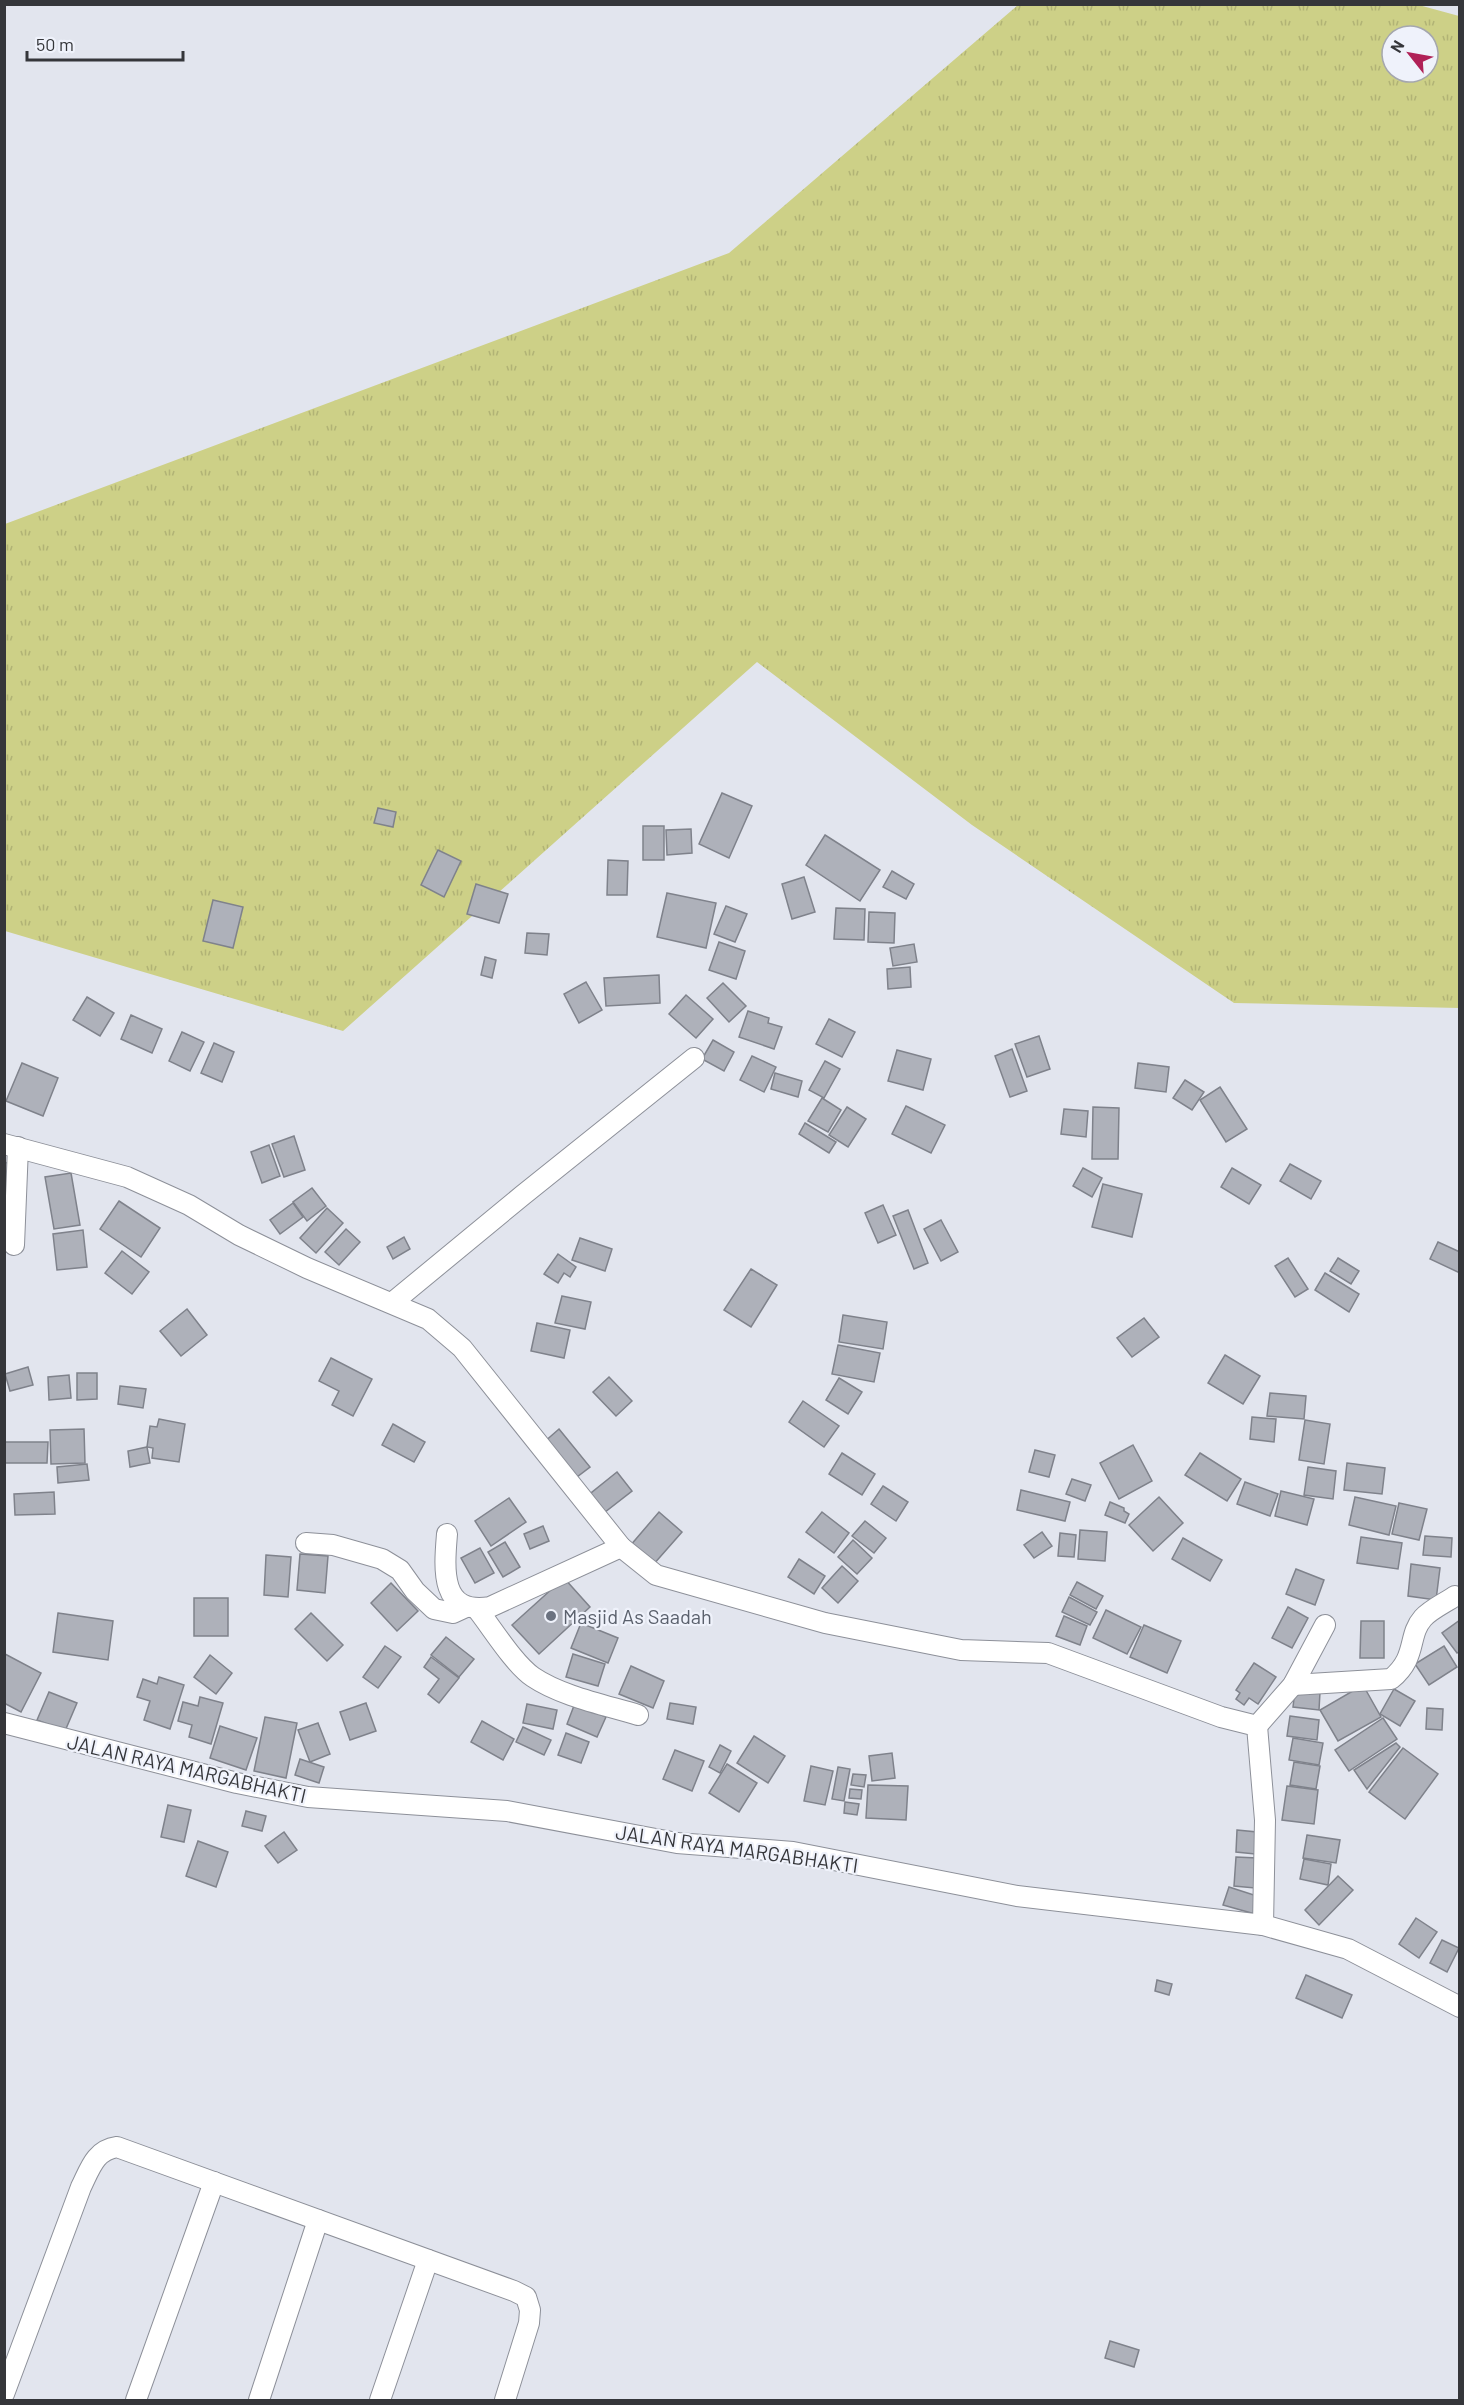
<svg xmlns="http://www.w3.org/2000/svg" width="1464" height="2405" viewBox="0 0 1464 2405" font-family="Barlow,sans-serif">
<style>
.grass{fill:url(#grass-tufts);fill-rule:evenodd}
.building{fill:#aeb1ba;stroke:#7f828b;stroke-width:1.5}
.lines{fill:none;stroke-linecap:round;stroke-linejoin:round}
.minor-casing{stroke:#8d9099;stroke-width:22}
.minor{stroke:#fff;stroke-width:20}
.worship-dot{fill:#6b7280;stroke:#eff2fb;stroke-width:2}
.labels{text-anchor:middle;dominant-baseline:central;stroke-width:4.5;stroke-linejoin:round;paint-order:stroke}
.worship-label{font-size:20px;fill:#5b616d;stroke:#eff2fb;text-anchor:start}
.street-label{font-size:20px;fill:#35363a;stroke:#eff2fb}
</style>
<defs>
<pattern id="grass-tufts" width="24" height="20" patternUnits="userSpaceOnUse" patternTransform="scale(1.5)"><rect width="24" height="20" fill="#cdd087"/><path d="M3 7l-1-3M5 7V3M7 7l1-3M15 17l-1-3M17 17v-4M19 17l1-3" fill="none" stroke="#b1b375"/></pattern>
</defs>
<rect width="100%" height="100%" fill="#e2e5ee"/>
<path class="grass" d="M 1415,4 L 1459,16 L 1459,1008 L 1234,1003 L 972,825 L 757,662 L 343,1031 L 5,931 L 5,524 L 729,253 L 1018,5 ZM 1392,36 L 1428,36 L 1428,72 L 1392,72 Z"/>
<g class="building">
<path d="M 722,793 L 752,806 L 729,858 L 699,844 Z"/>
<path d="M 378,808 L 396,812 L 393,827 L 374,823 Z"/>
<rect x="643" y="826" width="21" height="34"/>
<path d="M 691,829 L 692,853 L 667,855 L 666,830 Z"/>
<path d="M 825,835 L 880,870 L 860,901 L 806,865 Z"/>
<path d="M 438,850 L 461,861 L 444,897 L 421,885 Z"/>
<path d="M 608,860 L 628,861 L 627,895 L 607,895 Z"/>
<path d="M 892,871 L 914,884 L 906,899 L 883,887 Z"/>
<path d="M 804,877 L 815,912 L 792,919 L 782,884 Z"/>
<path d="M 476,884 L 508,894 L 499,923 L 467,914 Z"/>
<path d="M 667,893 L 716,903 L 706,948 L 657,937 Z"/>
<path d="M 213,900 L 243,907 L 233,948 L 203,941 Z"/>
<path d="M 726,906 L 747,914 L 735,942 L 714,934 Z"/>
<path d="M 836,908 L 865,909 L 864,940 L 834,939 Z"/>
<path d="M 869,912 L 895,913 L 894,943 L 868,942 Z"/>
<path d="M 527,933 L 549,934 L 547,955 L 525,953 Z"/>
<path d="M 719,942 L 745,951 L 736,979 L 709,970 Z"/>
<path d="M 914,944 L 917,962 L 893,966 L 890,948 Z"/>
<path d="M 485,957 L 496,960 L 492,978 L 481,975 Z"/>
<path d="M 910,967 L 911,987 L 888,989 L 887,969 Z"/>
<path d="M 659,975 L 660,1003 L 606,1006 L 604,978 Z"/>
<path d="M 586,982 L 602,1010 L 579,1023 L 564,994 Z"/>
<path d="M 723,983 L 746,1006 L 729,1022 L 707,998 Z"/>
<path d="M 686,995 L 713,1019 L 696,1038 L 669,1014 Z"/>
<path d="M 87,997 L 114,1013 L 100,1036 L 73,1020 Z"/>
<path d="M 748,1011 L 769,1018 L 768,1023 L 782,1027 L 774,1049 L 739,1037 Z"/>
<path d="M 131,1015 L 162,1029 L 152,1053 L 121,1039 Z"/>
<path d="M 829,1019 L 855,1032 L 842,1057 L 816,1044 Z"/>
<path d="M 182,1032 L 204,1042 L 190,1071 L 169,1061 Z"/>
<path d="M 1039,1036 L 1050,1069 L 1027,1077 L 1015,1044 Z"/>
<path d="M 713,1040 L 734,1052 L 724,1071 L 702,1059 Z"/>
<path d="M 214,1043 L 234,1052 L 222,1082 L 201,1073 Z"/>
<path d="M 1012,1049 L 1027,1091 L 1010,1097 L 995,1056 Z"/>
<path d="M 897,1050 L 931,1059 L 923,1090 L 888,1081 Z"/>
<path d="M 752,1056 L 776,1067 L 764,1092 L 740,1080 Z"/>
<path d="M 825,1061 L 840,1069 L 824,1098 L 809,1090 Z"/>
<path d="M 22,1063 L 58,1078 L 43,1116 L 6,1101 Z"/>
<path d="M 1138,1063 L 1169,1067 L 1166,1092 L 1135,1088 Z"/>
<path d="M 775,1073 L 802,1081 L 798,1097 L 771,1089 Z"/>
<path d="M 1185,1080 L 1204,1092 L 1192,1110 L 1173,1098 Z"/>
<path d="M 1220,1087 L 1247,1129 L 1226,1142 L 1200,1100 Z"/>
<path d="M 822,1098 L 841,1110 L 828,1132 L 808,1121 Z"/>
<path d="M 906,1106 L 945,1125 L 931,1153 L 892,1134 Z"/>
<path d="M 847,1107 L 866,1119 L 848,1147 L 829,1135 Z"/>
<path d="M 1093,1107 L 1119,1108 L 1118,1159 L 1092,1159 Z"/>
<path d="M 1064,1109 L 1088,1111 L 1086,1137 L 1061,1134 Z"/>
<path d="M 805,1123 L 836,1142 L 829,1153 L 799,1134 Z"/>
<path d="M 294,1136 L 305,1170 L 284,1177 L 272,1144 Z"/>
<path d="M 269,1145 L 280,1176 L 262,1183 L 251,1152 Z"/>
<path d="M 4,1162 L 14,1165 L 4,1196 Z"/>
<path d="M 1290,1164 L 1321,1181 L 1311,1199 L 1280,1181 Z"/>
<path d="M 1083,1168 L 1102,1178 L 1092,1197 L 1073,1186 Z"/>
<path d="M 1232,1168 L 1261,1185 L 1249,1204 L 1221,1187 Z"/>
<path d="M 71,1173 L 80,1225 L 54,1229 L 45,1177 Z"/>
<path d="M 1103,1184 L 1142,1194 L 1132,1237 L 1092,1227 Z"/>
<path d="M 312,1188 L 326,1206 L 307,1221 L 293,1202 Z"/>
<path d="M 119,1201 L 160,1228 L 141,1257 L 100,1229 Z"/>
<path d="M 293,1203 L 303,1217 L 280,1234 L 270,1220 Z"/>
<path d="M 883,1205 L 896,1235 L 878,1243 L 865,1213 Z"/>
<path d="M 327,1208 L 343,1223 L 316,1253 L 300,1238 Z"/>
<path d="M 908,1210 L 928,1263 L 914,1269 L 893,1216 Z"/>
<path d="M 941,1220 L 958,1252 L 941,1261 L 924,1229 Z"/>
<path d="M 346,1229 L 360,1242 L 339,1265 L 325,1252 Z"/>
<path d="M 83,1230 L 87,1267 L 57,1270 L 53,1234 Z"/>
<path d="M 404,1237 L 410,1249 L 393,1259 L 387,1247 Z"/>
<path d="M 580,1238 L 612,1249 L 605,1271 L 572,1260 Z"/>
<path d="M 1438,1242 L 1460,1252 L 1460,1273 L 1430,1259 Z"/>
<path d="M 122,1251 L 149,1272 L 132,1294 L 105,1273 Z"/>
<path d="M 558,1254 L 576,1267 L 570,1277 L 564,1273 L 558,1283 L 544,1274 Z"/>
<path d="M 1288,1258 L 1308,1289 L 1295,1297 L 1275,1266 Z"/>
<path d="M 1338,1258 L 1359,1271 L 1351,1284 L 1330,1271 Z"/>
<path d="M 751,1269 L 777,1285 L 751,1327 L 724,1310 Z"/>
<path d="M 1325,1273 L 1359,1294 L 1349,1312 L 1315,1290 Z"/>
<path d="M 562,1296 L 591,1302 L 585,1329 L 555,1323 Z"/>
<path d="M 187,1309 L 207,1335 L 181,1356 L 160,1331 Z"/>
<path d="M 843,1315 L 887,1322 L 883,1349 L 839,1342 Z"/>
<path d="M 1144,1318 L 1159,1337 L 1132,1357 L 1117,1338 Z"/>
<path d="M 537,1323 L 570,1330 L 564,1358 L 531,1351 Z"/>
<path d="M 838,1345 L 880,1353 L 874,1382 L 832,1374 Z"/>
<path d="M 1225,1355 L 1260,1376 L 1243,1404 L 1208,1383 Z"/>
<path d="M 331,1358 L 372,1379 L 353,1416 L 332,1405 L 339,1391 L 319,1381 Z"/>
<path d="M 28,1367 L 33,1385 L 10,1391 L 5,1374 Z"/>
<path d="M 77,1373 L 97,1373 L 97,1399 L 77,1400 Z"/>
<path d="M 69,1375 L 71,1398 L 49,1400 L 48,1377 Z"/>
<path d="M 609,1377 L 632,1401 L 616,1416 L 593,1392 Z"/>
<path d="M 839,1378 L 862,1392 L 848,1414 L 826,1400 Z"/>
<path d="M 120,1386 L 146,1389 L 143,1408 L 118,1404 Z"/>
<path d="M 1270,1393 L 1306,1396 L 1304,1419 L 1267,1416 Z"/>
<path d="M 803,1401 L 839,1426 L 824,1447 L 789,1422 Z"/>
<path d="M 1252,1417 L 1276,1419 L 1274,1442 L 1250,1439 Z"/>
<path d="M 159,1419 L 185,1424 L 179,1462 L 152,1458 L 153,1448 L 147,1447 L 150,1426 L 157,1427 Z"/>
<path d="M 1305,1420 L 1330,1424 L 1324,1464 L 1299,1460 Z"/>
<path d="M 393,1424 L 425,1442 L 414,1462 L 382,1445 Z"/>
<path d="M 84,1429 L 85,1463 L 51,1464 L 50,1430 Z"/>
<path d="M 559,1429 L 590,1467 L 573,1480 L 543,1443 Z"/>
<path d="M 4,1442 L 48,1442 L 47,1463 L 4,1463 Z"/>
<path d="M 1133,1445 L 1152,1481 L 1119,1499 L 1100,1463 Z"/>
<path d="M 147,1447 L 150,1463 L 130,1467 L 128,1451 Z"/>
<path d="M 1035,1450 L 1055,1455 L 1049,1477 L 1029,1472 Z"/>
<path d="M 842,1453 L 875,1474 L 862,1495 L 829,1474 Z"/>
<path d="M 1200,1453 L 1241,1479 L 1227,1501 L 1185,1475 Z"/>
<path d="M 1347,1463 L 1385,1468 L 1382,1494 L 1344,1490 Z"/>
<path d="M 87,1464 L 89,1480 L 58,1483 L 57,1467 Z"/>
<path d="M 1308,1467 L 1336,1471 L 1333,1499 L 1304,1495 Z"/>
<path d="M 617,1472 L 632,1491 L 600,1516 L 586,1497 Z"/>
<path d="M 1072,1479 L 1091,1485 L 1085,1501 L 1066,1494 Z"/>
<path d="M 1245,1482 L 1278,1494 L 1270,1516 L 1237,1504 Z"/>
<path d="M 883,1486 L 908,1502 L 896,1521 L 871,1504 Z"/>
<path d="M 1021,1490 L 1070,1502 L 1065,1521 L 1017,1510 Z"/>
<path d="M 1281,1491 L 1314,1499 L 1307,1525 L 1275,1516 Z"/>
<path d="M 54,1492 L 55,1514 L 15,1515 L 14,1494 Z"/>
<path d="M 1159,1497 L 1183,1523 L 1153,1551 L 1129,1525 Z"/>
<path d="M 1355,1497 L 1396,1506 L 1389,1535 L 1349,1525 Z"/>
<path d="M 509,1498 L 526,1522 L 491,1546 L 475,1521 Z"/>
<path d="M 1110,1502 L 1124,1508 L 1124,1511 L 1129,1514 L 1125,1523 L 1105,1515 Z"/>
<path d="M 1399,1503 L 1427,1509 L 1419,1540 L 1392,1534 Z"/>
<path d="M 659,1512 L 682,1532 L 653,1565 L 630,1546 Z"/>
<path d="M 822,1512 L 849,1533 L 834,1553 L 806,1532 Z"/>
<path d="M 865,1521 L 886,1538 L 874,1553 L 852,1536 Z"/>
<path d="M 543,1526 L 549,1541 L 530,1549 L 524,1534 Z"/>
<path d="M 1080,1530 L 1107,1532 L 1105,1561 L 1078,1559 Z"/>
<path d="M 1042,1532 L 1052,1546 L 1034,1558 L 1024,1545 Z"/>
<path d="M 1060,1533 L 1076,1535 L 1074,1557 L 1058,1556 Z"/>
<path d="M 1425,1536 L 1452,1538 L 1451,1557 L 1423,1555 Z"/>
<path d="M 1361,1537 L 1402,1543 L 1398,1569 L 1357,1563 Z"/>
<path d="M 1183,1538 L 1222,1560 L 1210,1581 L 1172,1559 Z"/>
<path d="M 853,1540 L 872,1558 L 857,1574 L 838,1557 Z"/>
<path d="M 505,1542 L 520,1567 L 503,1577 L 488,1552 Z"/>
<path d="M 480,1548 L 494,1573 L 475,1583 L 461,1558 Z"/>
<path d="M 300,1554 L 328,1556 L 325,1593 L 297,1590 Z"/>
<path d="M 266,1555 L 291,1557 L 288,1597 L 264,1595 Z"/>
<path d="M 799,1559 L 825,1576 L 814,1594 L 788,1577 Z"/>
<path d="M 1411,1564 L 1440,1568 L 1436,1600 L 1408,1596 Z"/>
<path d="M 842,1566 L 858,1581 L 838,1603 L 822,1588 Z"/>
<path d="M 1296,1569 L 1324,1580 L 1315,1605 L 1286,1594 Z"/>
<path d="M 564,1578 L 590,1607 L 539,1654 L 512,1625 Z"/>
<path d="M 1077,1582 L 1103,1596 L 1096,1609 L 1070,1595 Z"/>
<path d="M 391,1583 L 418,1611 L 397,1631 L 371,1603 Z"/>
<path d="M 1069,1597 L 1097,1612 L 1090,1625 L 1062,1612 Z"/>
<rect x="194" y="1598" width="34" height="38"/>
<path d="M 1288,1607 L 1308,1618 L 1292,1648 L 1272,1638 Z"/>
<path d="M 1106,1610 L 1141,1627 L 1127,1654 L 1093,1638 Z"/>
<path d="M 58,1613 L 113,1621 L 108,1660 L 53,1652 Z"/>
<path d="M 311,1613 L 343,1645 L 327,1661 L 295,1629 Z"/>
<path d="M 1064,1616 L 1087,1626 L 1080,1645 L 1056,1636 Z"/>
<path d="M 1460,1620 L 1460,1651 L 1457,1653 L 1442,1633 Z"/>
<path d="M 1361,1621 L 1384,1621 L 1384,1658 L 1360,1658 Z"/>
<path d="M 581,1623 L 618,1638 L 608,1663 L 571,1648 Z"/>
<path d="M 1144,1625 L 1181,1641 L 1167,1673 L 1130,1657 Z"/>
<path d="M 446,1637 L 474,1659 L 459,1677 L 431,1655 Z"/>
<path d="M 385,1646 L 401,1657 L 378,1688 L 363,1677 Z"/>
<path d="M 1444,1646 L 1457,1667 L 1429,1685 L 1415,1664 Z"/>
<path d="M 5,1654 L 41,1673 L 21,1712 L 4,1703 Z"/>
<path d="M 573,1654 L 605,1664 L 598,1686 L 566,1677 Z"/>
<path d="M 210,1655 L 232,1673 L 216,1694 L 194,1677 Z"/>
<path d="M 431,1657 L 459,1678 L 439,1703 L 428,1694 L 439,1679 L 424,1667 Z"/>
<path d="M 1254,1663 L 1276,1677 L 1258,1704 L 1249,1698 L 1244,1705 L 1236,1699 L 1240,1693 L 1236,1690 Z"/>
<path d="M 631,1666 L 664,1681 L 653,1708 L 619,1694 Z"/>
<path d="M 159,1677 L 184,1685 L 170,1729 L 144,1720 L 150,1701 L 137,1697 L 143,1679 L 157,1684 Z"/>
<path d="M 1363,1685 L 1381,1717 L 1338,1741 L 1320,1710 Z"/>
<path d="M 1394,1689 L 1415,1701 L 1400,1726 L 1380,1714 Z"/>
<path d="M 1295,1690 L 1320,1692 L 1319,1710 L 1293,1707 Z"/>
<path d="M 49,1692 L 77,1703 L 65,1731 L 37,1720 Z"/>
<path d="M 200,1697 L 223,1703 L 211,1744 L 189,1737 L 192,1725 L 178,1721 L 183,1702 L 198,1706 Z"/>
<path d="M 366,1703 L 376,1731 L 350,1740 L 340,1712 Z"/>
<path d="M 575,1703 L 606,1717 L 597,1737 L 567,1724 Z"/>
<path d="M 670,1703 L 696,1707 L 693,1724 L 667,1719 Z"/>
<path d="M 527,1704 L 557,1710 L 553,1729 L 523,1723 Z"/>
<path d="M 1427,1708 L 1443,1709 L 1442,1730 L 1426,1729 Z"/>
<path d="M 1290,1716 L 1319,1720 L 1317,1740 L 1287,1736 Z"/>
<path d="M 265,1717 L 297,1723 L 286,1778 L 254,1771 Z"/>
<path d="M 1383,1718 L 1397,1739 L 1349,1771 L 1335,1750 Z"/>
<path d="M 482,1721 L 514,1739 L 503,1760 L 471,1742 Z"/>
<path d="M 318,1723 L 330,1754 L 310,1762 L 298,1730 Z"/>
<path d="M 220,1726 L 257,1738 L 246,1770 L 210,1758 Z"/>
<path d="M 523,1727 L 551,1740 L 544,1755 L 516,1742 Z"/>
<path d="M 566,1733 L 589,1742 L 581,1763 L 558,1755 Z"/>
<path d="M 754,1736 L 785,1756 L 768,1783 L 737,1763 Z"/>
<path d="M 1293,1738 L 1323,1743 L 1319,1765 L 1289,1760 Z"/>
<path d="M 1396,1743 L 1400,1747 L 1367,1789 L 1354,1770 Z"/>
<path d="M 720,1745 L 731,1751 L 720,1773 L 709,1767 Z"/>
<path d="M 1403,1748 L 1438,1774 L 1405,1819 L 1369,1792 Z"/>
<path d="M 675,1750 L 704,1761 L 692,1791 L 663,1779 Z"/>
<path d="M 892,1753 L 895,1778 L 872,1781 L 869,1756 Z"/>
<path d="M 300,1759 L 324,1767 L 319,1783 L 295,1775 Z"/>
<path d="M 1294,1762 L 1320,1766 L 1316,1789 L 1290,1785 Z"/>
<path d="M 727,1764 L 757,1783 L 739,1812 L 709,1793 Z"/>
<path d="M 811,1766 L 833,1771 L 825,1805 L 804,1801 Z"/>
<path d="M 838,1767 L 850,1769 L 844,1801 L 832,1799 Z"/>
<path d="M 853,1774 L 866,1775 L 864,1787 L 851,1785 Z"/>
<path d="M 868,1785 L 908,1786 L 906,1820 L 866,1818 Z"/>
<path d="M 1287,1786 L 1318,1790 L 1314,1824 L 1282,1820 Z"/>
<path d="M 850,1789 L 862,1790 L 861,1799 L 849,1798 Z"/>
<path d="M 845,1802 L 859,1804 L 857,1815 L 844,1813 Z"/>
<path d="M 168,1805 L 191,1810 L 184,1842 L 161,1837 Z"/>
<path d="M 246,1811 L 266,1816 L 262,1831 L 242,1826 Z"/>
<path d="M 1237,1830 L 1257,1832 L 1255,1854 L 1236,1852 Z"/>
<path d="M 284,1832 L 297,1850 L 278,1863 L 265,1846 Z"/>
<path d="M 1307,1835 L 1340,1840 L 1336,1863 L 1303,1858 Z"/>
<path d="M 198,1841 L 228,1852 L 216,1887 L 186,1876 Z"/>
<path d="M 1236,1857 L 1257,1858 L 1255,1888 L 1234,1886 Z"/>
<path d="M 1304,1859 L 1331,1864 L 1328,1885 L 1300,1879 Z"/>
<path d="M 1338,1876 L 1353,1890 L 1319,1925 L 1305,1910 Z"/>
<path d="M 1229,1887 L 1260,1897 L 1255,1914 L 1223,1905 Z"/>
<path d="M 1416,1918 L 1437,1932 L 1419,1958 L 1399,1944 Z"/>
<path d="M 1442,1940 L 1459,1948 L 1447,1972 L 1430,1963 Z"/>
<path d="M 1306,1975 L 1352,1995 L 1342,2018 L 1296,1998 Z"/>
<path d="M 1157,1980 L 1172,1984 L 1169,1995 L 1155,1991 Z"/>
<path d="M 1110,2341 L 1139,2350 L 1134,2367 L 1105,2358 Z"/>
</g>
<g class="lines">
<g class="minor-casing">
<g id="minor">
<path d="M 4,1144 L 127,1177 L 189,1205 L 239,1235 L 307,1268 L 428,1319 L 462,1348 L 621,1547 L 656,1575 L 825,1623 L 961,1650 L 1048,1653 L 1221,1717 L 1257,1726 L 1265,1820 L 1263,1925"/>
<path d="M 14,1245 L 18,1147"/>
<path d="M 392,1303 L 523,1195 L 694,1058"/>
<path d="M 447,1534 C 444,1570 440,1615 490,1607 L 621,1547"/>
<path d="M 306,1543 L 333,1545 L 382,1559 L 400,1570 L 415,1591 L 434,1609 L 453,1613 L 466,1607"/>
<path d="M 477,1609 C 492,1628 514,1664 533,1677 C 561,1696 605,1705 638,1715"/>
<path d="M 1293,1685 L 1391,1679 C 1418,1657 1407,1636 1423,1618 C 1431,1609 1445,1603 1455,1596"/>
<path d="M 4,1723 L 237,1783 L 308,1797 L 507,1811 L 677,1843 L 793,1852 L 1017,1896 L 1263,1925 L 1348,1949 L 1460,2007"/>
<path d="M 1257,1726 L 1293,1685 L 1325,1625"/>
<path d="M 4,2394 L 81,2187 C 90,2169 95,2150 117,2147 L 514,2291 L 526,2297 L 530,2310 L 529,2323 L 505,2400"/>
<path d="M 136,2400 L 214,2182"/>
<path d="M 259,2400 L 318,2220"/>
<path d="M 380,2400 L 428,2260"/>
</g>
</g>
<use href="#minor" class="minor"/>
</g>
<circle class="worship-dot" cx="551" cy="1616" r="6"/>
<g class="labels">
<g class="worship-label">
<text x="563" y="1616">Masjid As Saadah</text>
</g>
<g class="street-label">
<text transform="translate(187 1768) rotate(13)">JALAN RAYA MARGABHAKTI</text>
<text transform="translate(737 1848) rotate(8)">JALAN RAYA MARGABHAKTI</text>
</g>
</g>
<rect width="1464" height="2405" fill="none" stroke="#35363a" stroke-width="12"/>
<g transform="translate(1410 54) rotate(301)"><circle r="28" fill="#eff2fb" stroke="#a5a7ae" stroke-width="1.5"/>
<path d="M0-4.5L10 22L0 15L-10 22Z" fill="#b02157"/>
<text y="-9" font-size="16" font-weight="bold" text-anchor="middle" fill="#35363a">N</text>
</g>
<path d="M27 51v9h156v-9" fill="none" stroke="#35363a" stroke-width="3"/>
<text x="36" y="51" font-size="18" fill="#35363a" stroke="#eff2fb" stroke-width="4.5" paint-order="stroke">50 m</text>
</svg>
